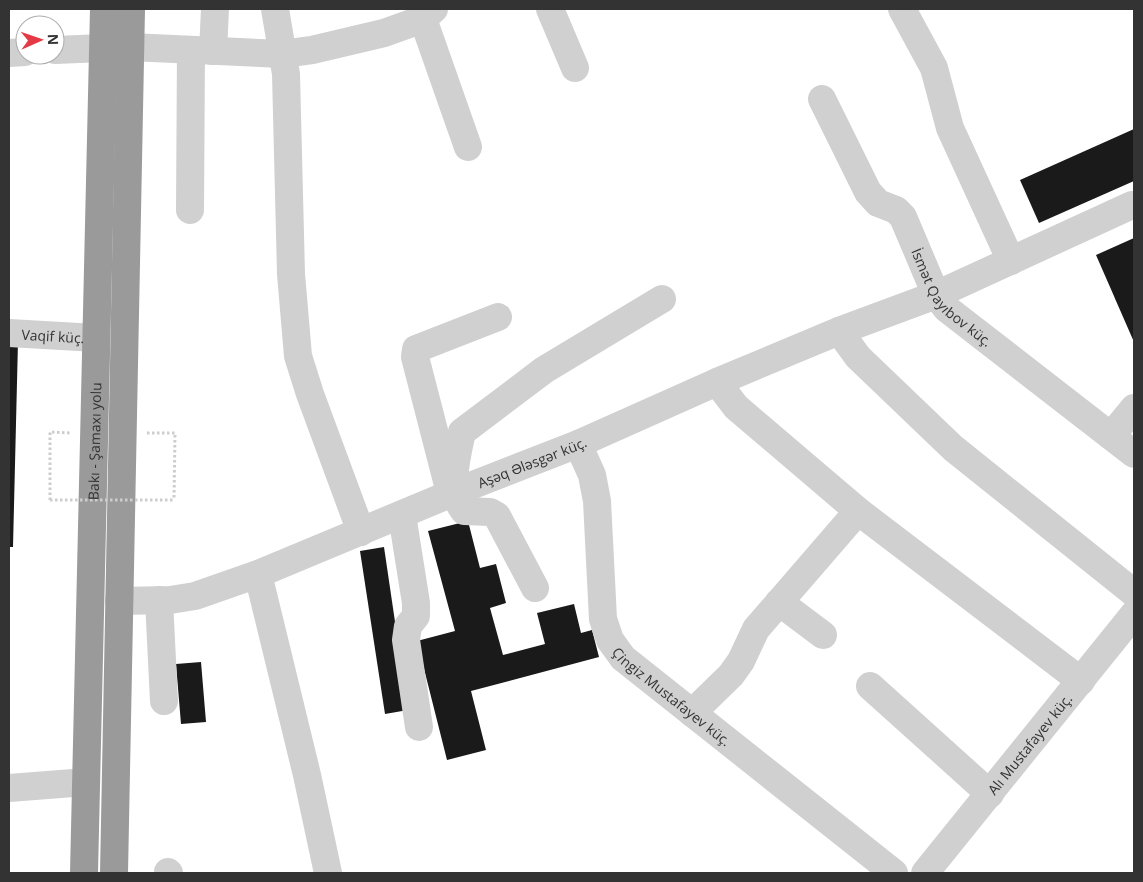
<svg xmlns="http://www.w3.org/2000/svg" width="1143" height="882" viewBox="0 0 1143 882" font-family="'Open Sans',sans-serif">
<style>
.building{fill:#1a1a1a}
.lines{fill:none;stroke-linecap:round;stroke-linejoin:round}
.path{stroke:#cdcdcd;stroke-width:3;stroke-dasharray:2.5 2.5;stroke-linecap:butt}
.minor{stroke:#d0d0d0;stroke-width:28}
.highway{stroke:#9a9a9a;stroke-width:28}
.path-bridge{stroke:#cdcdcd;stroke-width:3;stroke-dasharray:2.5 2.5;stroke-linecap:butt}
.labels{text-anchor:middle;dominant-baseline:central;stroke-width:5;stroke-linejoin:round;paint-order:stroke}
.street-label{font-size:14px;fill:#333;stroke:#fff}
</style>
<rect width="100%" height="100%" fill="#fff"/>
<g class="building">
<path d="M 1134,129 L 1134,181 L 1039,223 L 1020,180 Z"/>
<path d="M 1134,238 L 1134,342 L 1096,255 Z"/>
<path d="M 9,340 L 18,341 L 13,547 L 9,547 Z"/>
<path d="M 468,521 L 480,568 L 496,564 L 506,603 L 490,608 L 503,655 L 545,644 L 537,613 L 574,604 L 581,633 L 592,630 L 599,657 L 471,691 L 486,750 L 447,760 L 417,641 L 455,631 L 428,531 Z"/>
<path d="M 384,547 L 408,710 L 385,714 L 360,551 Z"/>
<path d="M 201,662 L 206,722 L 181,724 L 176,664 Z"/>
</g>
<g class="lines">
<g class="path">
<path d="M 147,433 L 175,433 L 174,500"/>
<path d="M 50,500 L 50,432 L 72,433"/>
</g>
<g class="minor">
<path d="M 275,9 L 286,74 L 291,274 L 298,356 L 310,394 L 361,532"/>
<path d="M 550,9 L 575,68"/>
<path d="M 902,9 L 934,68 L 950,128 L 1011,261"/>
<path d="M 423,19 L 468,147"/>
<path d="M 130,47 L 282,54 L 312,50 L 384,33 L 423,19 L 434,9"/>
<path d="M 55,50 L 103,48"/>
<path d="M 213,51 L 215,9"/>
<path d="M 9,53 L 25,52"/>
<path id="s1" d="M 822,99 L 868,192 L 878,203 L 896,210 L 903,217 L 936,295 L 947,309 L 1134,454"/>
<path d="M 190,210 L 191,50"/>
<path d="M 839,331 L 858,357 L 953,448 L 1134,593"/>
<path id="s2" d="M 9,333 L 96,338"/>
<path d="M 717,382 L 736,407 L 858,511 L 1081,681"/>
<path d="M 1111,436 L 1134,408"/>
<path id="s3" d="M 578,444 L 592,475 L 597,501 L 603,619 L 610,640 L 623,658 L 894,873"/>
<path d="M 448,485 L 415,357 L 416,349 L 498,317"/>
<path d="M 402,515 L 416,603 L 416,616 L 408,626 L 406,640 L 419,727"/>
<path d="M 258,574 L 307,775 L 328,873"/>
<path d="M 535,588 L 497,516 L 490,512 L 464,511 C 447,490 457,455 462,432 L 544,370 L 662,299"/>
<path d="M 159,600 L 164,701"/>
<path id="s4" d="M 119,601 L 170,600 L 195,596 L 258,574 L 455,492 L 578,444 L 717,382 L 839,331 L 936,295 L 1132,205"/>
<path d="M 779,602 L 823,635"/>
<path d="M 870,686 L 990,794"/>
<path d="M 692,713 L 731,675 L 741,661 L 756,629 L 858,511"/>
<path d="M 9,788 L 86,782"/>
<path d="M 168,872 L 169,873"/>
<path id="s5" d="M 925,873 L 1134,614"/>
</g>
<g class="highway">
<path id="s6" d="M 84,873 L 104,9"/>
<path d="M 114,873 L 131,9"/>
</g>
<path class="path-bridge" d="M 50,500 L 174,500"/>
</g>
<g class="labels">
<g class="street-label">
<text stroke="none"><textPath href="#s1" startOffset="244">İsmət Qayıbov küç.</textPath></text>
<text stroke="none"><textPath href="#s2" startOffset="44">Vaqif küç.</textPath></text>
<text stroke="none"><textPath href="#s6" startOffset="432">Bakı - Şamaxı yolu</textPath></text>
<text stroke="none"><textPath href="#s4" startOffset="439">Aşəq Ələsgər küç.</textPath></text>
<text stroke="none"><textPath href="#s3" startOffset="285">Çingiz Mustafayev küç.</textPath></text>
<text stroke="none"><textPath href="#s5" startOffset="166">Alı Mustafayev küç.</textPath></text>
</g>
</g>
<rect width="1143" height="882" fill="none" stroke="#333333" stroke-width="20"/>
<g transform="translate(40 40) rotate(88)"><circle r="24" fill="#ffffff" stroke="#adadad"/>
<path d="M0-4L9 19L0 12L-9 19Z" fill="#e63946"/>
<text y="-8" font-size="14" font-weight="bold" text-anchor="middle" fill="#333333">N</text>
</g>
</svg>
